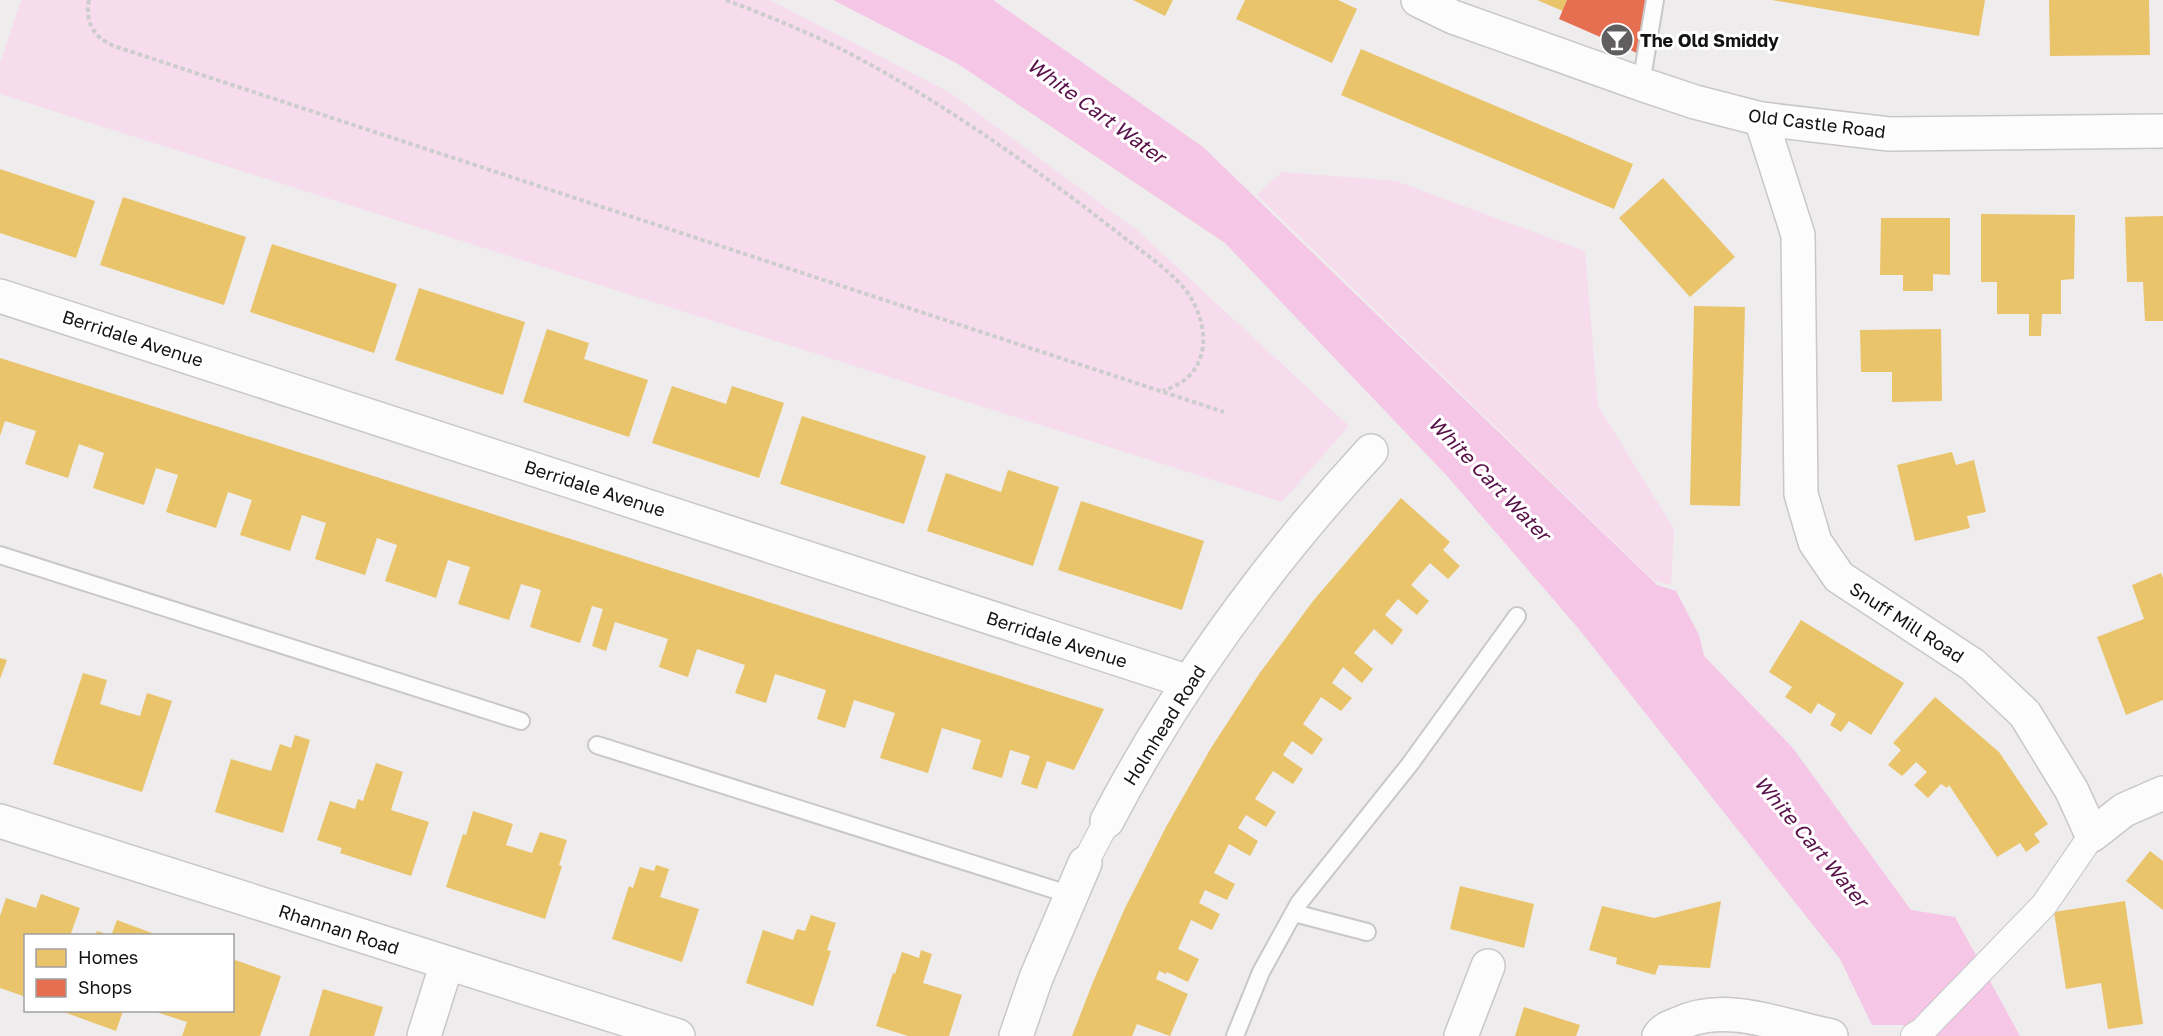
<svg xmlns="http://www.w3.org/2000/svg" width="2163" height="1036" viewBox="0 0 2163 1036" font-family="'Golos Text',sans-serif">
<style>
.green{fill:#f6dced}
.water{fill:#f5c6e6}
.homes{fill:#e9c46a}
.shops{fill:#e76f51}
.lines{fill:none;stroke-linecap:round;stroke-linejoin:round}
.service-casing{stroke:#c9c7c9;stroke-width:20}
.pedestrian-casing{stroke:#c9c7c9;stroke-width:28}
.minor-casing{stroke:#c9c7c9;stroke-width:36}
.tertiary-casing{stroke:#c9c7c9;stroke-width:36}
.path{stroke:#cecdce;stroke-width:4;stroke-dasharray:4.5 3;stroke-linecap:butt}
.service{stroke:#fdfcfc;stroke-width:16}
.pedestrian{stroke:#fdfcfc;stroke-width:26}
.minor{stroke:#fdfcfc;stroke-width:33}
.tertiary{stroke:#fdfcfc;stroke-width:33}
.labels{text-anchor:middle;dominant-baseline:central;stroke-width:6;stroke-linejoin:round;paint-order:stroke}
.poi-label{font-size:18px;font-weight:bold;fill:#141213;stroke:#fff;text-anchor:start}
.street-label{font-size:18px;fill:#141213;stroke:#fff}
.water-label{font-size:20px;font-style:italic;fill:#591149;stroke:#fff}
</style>
<rect width="100%" height="100%" fill="#efecee"/>
<g class="green">
<path d="M 21,0 L 770,0 L 949,92 L 1138,231 L 1349,426 L 1282,502 L 0,94 L 0,64 Z"/>
<path d="M 1282,172 L 1396,181 L 1585,251 L 1598,406 L 1674,529 L 1671,585 L 1653,580 L 1257,195 Z"/>
</g>
<path class="water" d="M 833,0 L 993,0 L 1203,147 L 1657,585 L 1676,591 L 1699,635 L 1704,656 L 1792,747 L 1911,910 L 1955,917 L 2020,1036 L 1913,1036 L 1903,1025 L 1872,1025 L 1840,959 L 1578,628 L 1448,477 L 1225,243 L 958,64 Z"/>
<g class="homes">
<path d="M 1133,0 L 1173,0 L 1165,16 Z"/>
<path d="M 1245,0 L 1338,0 L 1357,9 L 1332,63 L 1236,19 Z"/>
<path d="M 1537,0 L 1567,0 L 1563,11 Z"/>
<path d="M 1772,0 L 1985,0 L 1979,36 Z"/>
<path d="M 2049,0 L 2149,0 L 2150,55 L 2050,56 Z"/>
<path d="M 1361,49 L 1633,164 L 1614,209 L 1341,95 Z"/>
<path d="M 0,169 L 95,201 L 76,258 L 0,233 Z"/>
<path d="M 1663,178 L 1735,257 L 1690,297 L 1619,218 Z"/>
<path d="M 123,197 L 246,237 L 224,305 L 100,265 Z"/>
<path d="M 1981,214 L 2075,215 L 2074,279 L 2061,280 L 2061,314 L 2042,314 L 2041,336 L 2029,336 L 2029,314 L 1997,314 L 1997,282 L 1981,282 Z"/>
<path d="M 2163,216 L 2163,321 L 2145,321 L 2143,282 L 2127,282 L 2125,217 Z"/>
<path d="M 1881,218 L 1950,218 L 1950,275 L 1933,274 L 1933,291 L 1903,291 L 1903,275 L 1880,275 Z"/>
<path d="M 272,244 L 397,284 L 374,353 L 250,312 Z"/>
<path d="M 419,288 L 525,322 L 503,395 L 395,360 Z"/>
<path d="M 1694,306 L 1745,307 L 1740,506 L 1690,505 Z"/>
<path d="M 547,329 L 589,343 L 584,359 L 648,380 L 629,437 L 523,402 Z"/>
<path d="M 1941,329 L 1942,401 L 1892,402 L 1892,372 L 1861,372 L 1860,330 Z"/>
<path d="M 0,358 L 295,451 L 1104,709 L 1074,770 L 1047,761 L 1037,789 L 1021,784 L 1030,756 L 1010,750 L 1002,778 L 972,769 L 981,740 L 942,728 L 928,773 L 880,758 L 895,713 L 854,700 L 845,728 L 817,719 L 826,690 L 775,674 L 766,703 L 735,693 L 745,665 L 697,649 L 688,677 L 673,672 L 659,667 L 668,639 L 615,622 L 606,651 L 592,646 L 603,609 L 592,606 L 580,643 L 530,627 L 541,590 L 521,584 L 509,620 L 458,604 L 470,567 L 448,560 L 436,598 L 385,581 L 397,545 L 377,538 L 365,575 L 315,559 L 326,523 L 302,515 L 290,551 L 240,535 L 252,500 L 228,492 L 216,528 L 166,512 L 178,475 L 156,468 L 144,505 L 93,488 L 104,453 L 79,444 L 68,478 L 25,464 L 36,431 L 5,421 L 0,436 Z"/>
<path d="M 672,386 L 726,404 L 732,386 L 784,403 L 759,478 L 652,443 Z"/>
<path d="M 802,416 L 926,456 L 904,524 L 780,484 Z"/>
<path d="M 1952,452 L 1956,465 L 1974,460 L 1986,512 L 1967,516 L 1970,528 L 1915,541 L 1897,465 Z"/>
<path d="M 1008,470 L 1059,487 L 1033,566 L 927,531 L 946,473 L 1001,492 Z"/>
<path d="M 1401,498 L 1450,542 L 1443,550 L 1460,566 L 1448,579 L 1430,563 L 1411,585 L 1429,601 L 1417,615 L 1398,599 L 1385,615 L 1403,630 L 1392,645 L 1374,629 L 1354,653 L 1373,669 L 1362,683 L 1343,667 L 1332,683 L 1352,698 L 1341,711 L 1321,697 L 1303,724 L 1323,739 L 1312,755 L 1292,741 L 1283,755 L 1303,769 L 1293,784 L 1273,771 L 1255,799 L 1276,812 L 1266,827 L 1246,815 L 1238,828 L 1258,841 L 1250,856 L 1229,844 L 1222,858 L 1214,873 L 1235,884 L 1227,900 L 1205,890 L 1199,903 L 1220,914 L 1212,930 L 1191,920 L 1178,949 L 1199,959 L 1188,982 L 1167,972 L 1166,974 L 1159,971 L 1156,979 L 1188,994 L 1170,1036 L 1137,1024 L 1132,1036 L 1072,1036 L 1093,982 L 1125,908 L 1166,827 L 1211,748 L 1259,674 L 1313,601 Z"/>
<path d="M 1081,501 L 1204,541 L 1182,610 L 1058,570 Z"/>
<path d="M 2161,573 L 2163,578 L 2163,700 L 2126,715 L 2097,637 L 2144,619 L 2132,585 Z"/>
<path d="M 1801,620 L 1904,683 L 1871,735 L 1849,721 L 1841,732 L 1830,725 L 1836,714 L 1818,703 L 1811,714 L 1785,697 L 1792,687 L 1769,672 Z"/>
<path d="M 0,658 L 7,660 L 0,679 Z"/>
<path d="M 83,673 L 107,680 L 100,704 L 119,710 L 140,716 L 147,693 L 172,701 L 142,792 L 53,764 Z"/>
<path d="M 1935,697 L 1999,752 L 2048,824 L 2034,834 L 2040,842 L 2026,852 L 2020,843 L 1997,857 L 1949,785 L 1947,788 L 1941,784 L 1928,798 L 1914,785 L 1927,772 L 1916,762 L 1902,776 L 1888,765 L 1901,750 L 1893,743 Z"/>
<path d="M 295,735 L 310,740 L 283,833 L 215,812 L 231,759 L 271,771 L 280,744 L 291,748 Z"/>
<path d="M 376,763 L 403,772 L 391,810 L 429,822 L 411,876 L 340,853 L 342,848 L 317,840 L 330,801 L 355,809 L 358,799 L 363,801 Z"/>
<path d="M 473,811 L 513,824 L 506,845 L 532,853 L 540,832 L 567,840 L 559,865 L 562,866 L 545,919 L 446,887 L 463,834 L 466,835 Z"/>
<path d="M 2150,851 L 2163,861 L 2163,910 L 2126,881 Z"/>
<path d="M 656,865 L 669,869 L 660,897 L 699,909 L 682,962 L 612,939 L 629,886 L 633,888 L 640,867 L 654,871 Z"/>
<path d="M 1460,886 L 1534,904 L 1524,948 L 1450,929 Z"/>
<path d="M 41,894 L 80,908 L 70,936 L 26,936 L 26,997 L 0,988 L 0,916 L 6,898 L 36,908 Z"/>
<path d="M 1721,901 L 1710,968 L 1659,965 L 1655,975 L 1616,964 L 1617,958 L 1589,950 L 1602,906 L 1654,918 Z"/>
<path d="M 2125,901 L 2143,1024 L 2108,1029 L 2101,983 L 2066,989 L 2054,912 Z"/>
<path d="M 811,915 L 836,923 L 827,950 L 831,951 L 813,1006 L 746,983 L 763,930 L 793,940 L 797,929 L 805,931 Z"/>
<path d="M 117,920 L 152,933 L 151,936 L 111,936 Z"/>
<path d="M 97,931 L 110,935 L 110,936 L 95,936 Z"/>
<path d="M 921,950 L 932,954 L 923,983 L 962,995 L 949,1036 L 908,1036 L 876,1026 L 893,973 L 895,974 L 902,952 L 919,958 Z"/>
<path d="M 232,959 L 281,976 L 260,1036 L 182,1036 L 187,1022 L 153,1011 L 232,1011 Z"/>
<path d="M 323,989 L 383,1007 L 374,1036 L 309,1036 Z"/>
<path d="M 1524,1007 L 1580,1025 L 1576,1036 L 1515,1036 Z"/>
<path d="M 61,1011 L 123,1011 L 116,1031 Z"/>
</g>
<path class="shops" d="M 1567,0 L 1647,0 L 1637,53 L 1559,19 Z"/>
<g class="lines">
<g class="service-casing">
<g id="service">
<path d="M 1641,84 L 1655,0"/>
<path d="M 0,555 L 521,721"/>
<path d="M 597,745 L 1071,895"/>
<path d="M 1294,913 L 1367,932"/>
<path d="M 1235,1036 L 1261,972 L 1299,903 L 1410,764 L 1517,616"/>
</g>
</g>
<g class="pedestrian-casing">
<g id="pedestrian">
<path d="M 1085,863 L 1107,821"/>
<path d="M 1914,1036 L 1922,1031 L 2044,905 L 2092,835"/>
</g>
</g>
<g class="minor-casing">
<g id="minor">
<path d="M 1761,119 L 1798,235 L 1801,494 L 1815,542 L 1839,577 L 1973,665 L 2025,714 L 2072,791 L 2092,835 L 2124,810 L 2163,793"/>
<path d="M 0,296 L 1189,682"/>
<path d="M 1107,821 C 1178,685 1267,564 1371,451"/>
<path d="M 424,1036 L 447,963"/>
<path d="M 1016,1036 L 1036,978 L 1085,863"/>
<path d="M 1461,1036 L 1488,966"/>
<path d="M 1659,1036 C 1664,1029 1670,1027 1678,1024 C 1727,1001 1781,1026 1831,1036"/>
</g>
</g>
<g class="tertiary-casing">
<g id="tertiary">
<path d="M 1418,0 L 1453,17 L 1641,84 L 1695,102 L 1761,119 L 1889,134 L 2163,131"/>
<path d="M 0,821 L 678,1036"/>
</g>
</g>
<g class="path">
<path d="M 89,0 C 85,22 93,37 114,46 L 1224,412"/>
<path d="M 726,0 C 763,14 800,29 835,46 C 936,97 1028,163 1117,232 C 1138,249 1178,275 1191,298 C 1206,323 1210,357 1187,378 C 1180,384 1171,388 1163,391"/>
</g>
<use href="#service" class="service"/>
<use href="#pedestrian" class="pedestrian"/>
<use href="#minor" class="minor"/>
<use href="#tertiary" class="tertiary"/>
</g>
<defs>
<g id="bar-disc" transform="scale(1.725)"><circle r="9.5" fill="#615e60" stroke="#fff"/><path d="M-6-5H6L.8 .8V4.5H3.5V6h-7V4.5H-.8V.8Z" fill="#fff"/></g>
</defs>
<g fill-rule="evenodd">
<use href="#bar-disc" x="1617" y="40"/>
</g>
<g class="labels">
<g class="poi-label">
<text x="1640" y="40">The Old Smiddy</text>
</g>
<g class="street-label">
<text transform="translate(1817 123) rotate(7)">Old Castle Road</text>
<text transform="translate(133 338) rotate(18)">Berridale Avenue</text>
<text transform="translate(595 488) rotate(18)">Berridale Avenue</text>
<text transform="translate(1907 622) rotate(33)">Snuff Mill Road</text>
<text transform="translate(1057 639) rotate(18)">Berridale Avenue</text>
<text transform="translate(1164 725) rotate(-58)">Holmhead Road</text>
<text transform="translate(339 929) rotate(18)">Rhannan Road</text>
</g>
<g class="water-label">
<text transform="translate(1097 110) rotate(36)">White Cart Water</text>
<text transform="translate(1490 478) rotate(46)">White Cart Water</text>
<text transform="translate(1812 841) rotate(50)">White Cart Water</text>
</g>
</g>
<rect x="24" y="934" width="210" height="78" fill="#ffffff" stroke="#a1a0a1" stroke-width="1.5"/>
<rect x="36" y="949" width="30" height="18" fill="#e9c46a" stroke="#a1a0a1" stroke-width="1.5"/>
<text x="78" y="964" font-size="18" fill="#141213">Homes</text>
<rect x="36" y="979" width="30" height="18" fill="#e76f51" stroke="#a1a0a1" stroke-width="1.5"/>
<text x="78" y="994" font-size="18" fill="#141213">Shops</text>
</svg>
